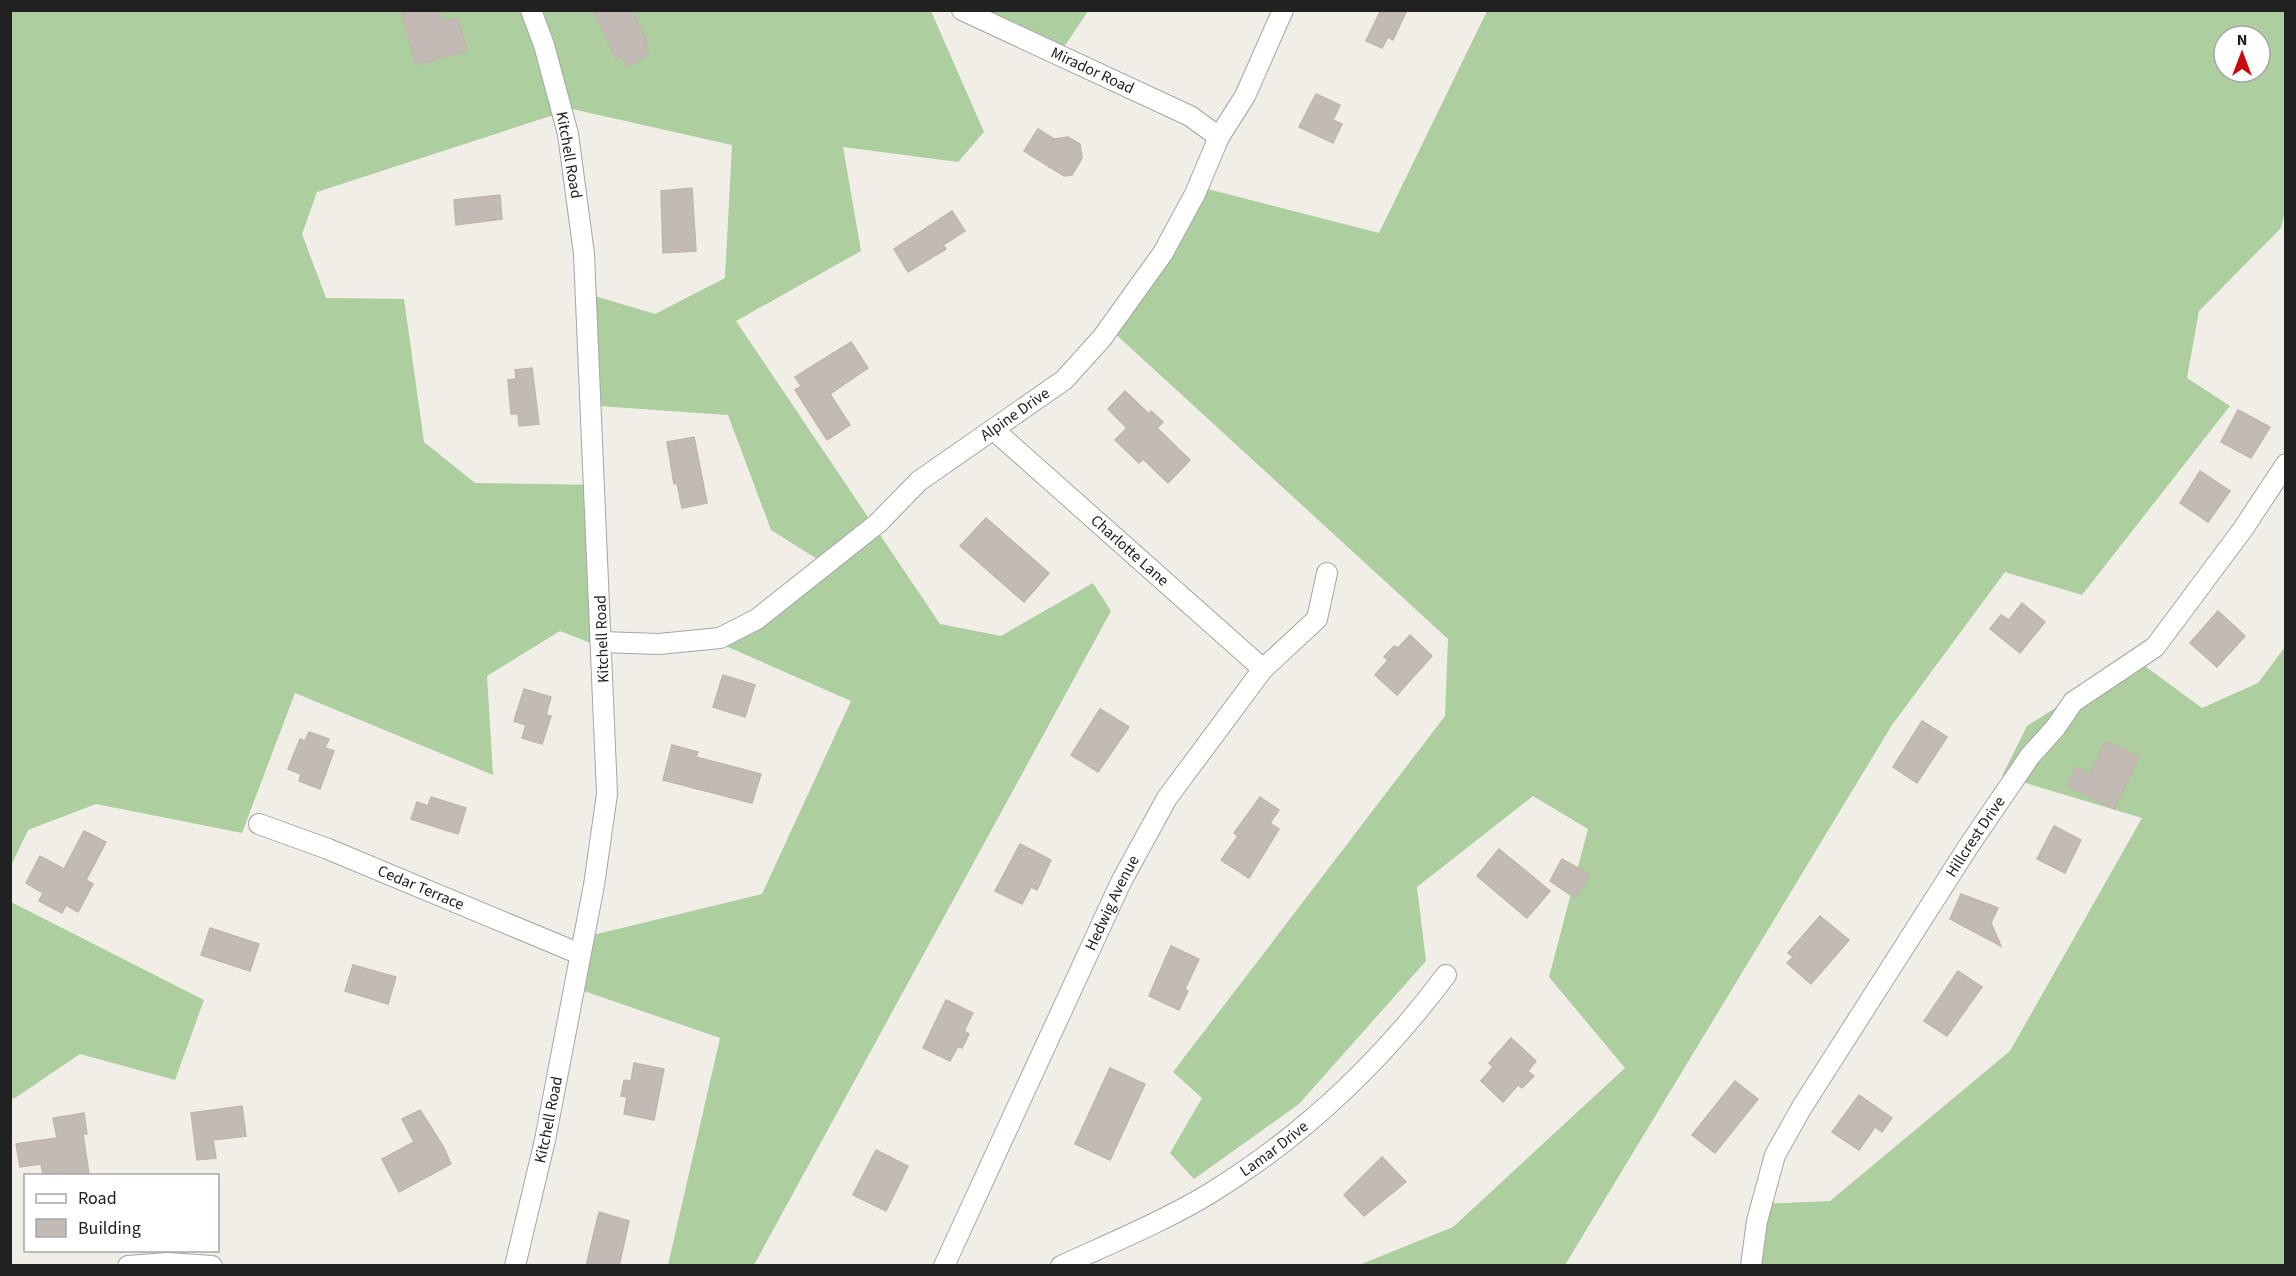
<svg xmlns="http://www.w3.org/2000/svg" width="2296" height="1276" viewBox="0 0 2296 1276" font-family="'Source Sans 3',sans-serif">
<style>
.forest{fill:#adce9f;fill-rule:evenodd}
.building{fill:#c2bab5;stroke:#c2b5ab;stroke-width:1.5}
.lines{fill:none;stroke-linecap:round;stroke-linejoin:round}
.minor-casing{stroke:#a5a5a5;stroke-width:22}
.minor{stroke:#fff;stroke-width:20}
.labels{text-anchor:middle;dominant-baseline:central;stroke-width:4.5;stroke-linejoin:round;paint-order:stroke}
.street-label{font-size:16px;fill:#212121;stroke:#fff}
</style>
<rect width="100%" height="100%" fill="#f1eee8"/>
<g class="forest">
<path d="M 11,11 L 931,11 L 984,132 L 958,162 L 843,147 L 861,251 L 736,321 L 940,624 L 1001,636 L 1093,583 L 1111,611 L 754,1265 L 668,1265 L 720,1038 L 581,990 L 593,935 L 762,894 L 851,701 L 712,640 L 822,562 L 771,530 L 728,415 L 598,406 L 588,294 L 655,314 L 725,278 L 732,145 L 572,109 L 317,192 L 302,234 L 326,298 L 404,299 L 424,442 L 475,483 L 604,485 L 611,651 L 560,631 L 487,676 L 493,775 L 295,693 L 242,833 L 96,804 L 28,830 L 11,866 Z"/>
<path d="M 973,11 L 1088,11 L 1058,56 Z"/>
<path d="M 1487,11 L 2285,11 L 2285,210 L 2281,228 L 2199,311 L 2187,378 L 2230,406 L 2082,595 L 2005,572 L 1892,725 L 1565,1265 L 1359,1265 L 1453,1227 L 1625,1068 L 1549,977 L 1588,829 L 1533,796 L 1417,887 L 1426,961 L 1299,1104 L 1194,1179 L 1170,1153 L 1202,1098 L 1173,1072 L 1445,716 L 1448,639 L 1110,329 L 1200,187 L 1379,233 ZM 2224,36 L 2260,36 L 2260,72 L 2224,72 Z"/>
<path d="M 2285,647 L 2285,1265 L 1745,1266 L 1759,1204 L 1830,1201 L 2010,1051 L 2142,818 L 2002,776 L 2027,726 L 2134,658 L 2202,708 L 2258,683 Z"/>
<path d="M 11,902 L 204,1000 L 175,1080 L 80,1054 L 15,1098 L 11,1099 Z"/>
</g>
<g class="building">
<path d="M 401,10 L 441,10 L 444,22 L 458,18 L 467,51 L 416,65 Z"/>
<path d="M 593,10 L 632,10 L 648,43 L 644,45 L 649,55 L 626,67 L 621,56 L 616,58 Z"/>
<path d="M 1381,10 L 1407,10 L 1393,40 L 1388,37 L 1382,48 L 1366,41 Z"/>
<path d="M 1316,94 L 1340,105 L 1333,120 L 1342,124 L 1333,143 L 1299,127 Z"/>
<path d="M 1038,129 L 1054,139 L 1068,137 L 1080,144 L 1082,158 L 1072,175 L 1064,176 L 1024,151 Z"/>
<path d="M 692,188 L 696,251 L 663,253 L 661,191 Z"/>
<path d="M 500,195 L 502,219 L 456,225 L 454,200 Z"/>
<path d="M 952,211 L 965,231 L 943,245 L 946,249 L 908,272 L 894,249 Z"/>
<path d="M 851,342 L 868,368 L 830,394 L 850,425 L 827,440 L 795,390 L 801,386 L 795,377 Z"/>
<path d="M 532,368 L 539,424 L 519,426 L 518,414 L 511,414 L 508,380 L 516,379 L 515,370 Z"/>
<path d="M 1125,391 L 1149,414 L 1151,411 L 1163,422 L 1157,428 L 1190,460 L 1168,483 L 1143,459 L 1139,463 L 1115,440 L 1127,428 L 1108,409 Z"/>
<path d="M 2238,410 L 2270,427 L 2251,458 L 2221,442 Z"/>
<path d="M 694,437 L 707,503 L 682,508 L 677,483 L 674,484 L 667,442 Z"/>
<path d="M 2200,471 L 2230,491 L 2208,522 L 2180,503 Z"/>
<path d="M 986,518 L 1049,573 L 1024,602 L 960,546 Z"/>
<path d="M 2022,603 L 2045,622 L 2020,653 L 1990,629 L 2001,615 L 2009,620 Z"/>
<path d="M 2218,611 L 2245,636 L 2217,667 L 2190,643 Z"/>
<path d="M 1410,635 L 1432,656 L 1397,695 L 1375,675 L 1388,660 L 1384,657 L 1394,646 L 1398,648 Z"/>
<path d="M 723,675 L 755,685 L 745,717 L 713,707 Z"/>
<path d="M 524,689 L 551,697 L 546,715 L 551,716 L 542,744 L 522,738 L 526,725 L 514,721 Z"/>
<path d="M 1100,709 L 1129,727 L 1098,772 L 1071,755 Z"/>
<path d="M 1922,721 L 1947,737 L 1917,783 L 1893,767 Z"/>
<path d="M 309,732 L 329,739 L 325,748 L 334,751 L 320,789 L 299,781 L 301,774 L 288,769 L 300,739 L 305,741 Z"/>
<path d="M 2106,741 L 2139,757 L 2114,809 L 2067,786 L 2076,767 L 2090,774 Z"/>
<path d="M 672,745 L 698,752 L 696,757 L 761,774 L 752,803 L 663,780 Z"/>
<path d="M 431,797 L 466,808 L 458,834 L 411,819 L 417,802 L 428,806 Z"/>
<path d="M 1260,797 L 1279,810 L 1270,823 L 1279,829 L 1249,878 L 1221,860 L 1238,836 L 1234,833 Z"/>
<path d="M 2054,826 L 2081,840 L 2065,873 L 2037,859 Z"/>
<path d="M 84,831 L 106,842 L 86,880 L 93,884 L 78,912 L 66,905 L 62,913 L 39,901 L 43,893 L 26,883 L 40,856 L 64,869 Z"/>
<path d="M 1020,844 L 1051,860 L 1037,890 L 1031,887 L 1022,904 L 995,891 Z"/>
<path d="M 1499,849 L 1550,891 L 1527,918 L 1477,876 Z"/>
<path d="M 1562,859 L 1590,875 L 1575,898 L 1550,881 Z"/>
<path d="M 1961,894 L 1998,908 L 1991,923 L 2001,946 L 1950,919 Z"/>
<path d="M 1820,916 L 1849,940 L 1811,984 L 1787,963 L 1793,957 L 1788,953 Z"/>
<path d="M 210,928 L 259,944 L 250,971 L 201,955 Z"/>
<path d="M 1171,946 L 1199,959 L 1185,989 L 1188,991 L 1179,1010 L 1149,996 Z"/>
<path d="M 353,965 L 396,977 L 388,1004 L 345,991 Z"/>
<path d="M 1958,971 L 1982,987 L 1947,1036 L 1924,1021 Z"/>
<path d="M 946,1000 L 973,1013 L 964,1031 L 969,1034 L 962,1048 L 958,1046 L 950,1061 L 923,1048 Z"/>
<path d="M 1511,1038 L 1536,1061 L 1528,1071 L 1534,1076 L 1522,1088 L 1518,1085 L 1503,1102 L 1481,1081 L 1493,1067 L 1489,1063 Z"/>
<path d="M 634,1063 L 664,1069 L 654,1120 L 624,1114 L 627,1097 L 621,1096 L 624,1080 L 631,1081 Z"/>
<path d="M 1110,1068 L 1145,1084 L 1110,1160 L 1075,1144 Z"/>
<path d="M 1735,1081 L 1758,1099 L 1715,1153 L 1692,1135 Z"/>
<path d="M 1859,1095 L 1892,1118 L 1882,1132 L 1875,1127 L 1859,1150 L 1832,1132 Z"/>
<path d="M 242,1106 L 246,1136 L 213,1140 L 216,1158 L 197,1160 L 191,1113 Z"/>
<path d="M 420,1110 L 443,1146 L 451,1164 L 399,1192 L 382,1159 L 414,1142 L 402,1119 Z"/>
<path d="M 84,1113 L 87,1134 L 83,1134 L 89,1174 L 64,1176 L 63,1172 L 43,1175 L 41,1164 L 20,1167 L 16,1144 L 57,1138 L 53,1118 Z"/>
<path d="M 876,1150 L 908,1166 L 886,1211 L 853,1195 Z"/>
<path d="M 1382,1157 L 1406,1182 L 1364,1216 L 1344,1195 Z"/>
<path d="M 599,1212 L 629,1221 L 619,1266 L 586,1266 Z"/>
</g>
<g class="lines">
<g class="minor-casing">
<g id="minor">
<path id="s1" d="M 962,10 L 1190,116 L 1219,137"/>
<path id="s2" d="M 995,431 L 1263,669"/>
<path id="s3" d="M 602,642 L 659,644 L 720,638 L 757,619 L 878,523 L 919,481 L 1064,380 L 1102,338 L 1163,253 L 1195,194 L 1219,137 L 1245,96 L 1283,10"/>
<path id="s4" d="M 259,824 L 328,849 L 580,954"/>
<path d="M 128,1266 L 167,1263 L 212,1266"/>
<path id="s5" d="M 515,1266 L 545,1140 L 594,885 L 607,794 L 584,254 L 568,134 L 544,45 L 531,10"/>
<path id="s6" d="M 944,1266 L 1121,882 L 1167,798 L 1263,669 L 1317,619 L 1327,573"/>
<path id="s7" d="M 1061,1266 C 1111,1243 1162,1222 1209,1194 C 1302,1137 1381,1062 1446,975"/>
<path id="s8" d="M 1751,1266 L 1757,1221 L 1775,1155 L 1802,1107 L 1968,847 L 2030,756 L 2056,727 L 2073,702 L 2155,647 L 2243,529 L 2286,464"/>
</g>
</g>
<use href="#minor" class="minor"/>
</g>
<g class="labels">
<g class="street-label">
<text stroke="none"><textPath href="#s1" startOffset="144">Mirador Road</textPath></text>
<text transform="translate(569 155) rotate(80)">Kitchell Road</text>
<text stroke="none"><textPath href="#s3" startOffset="490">Alpine Drive</textPath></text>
<text stroke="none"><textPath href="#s2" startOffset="180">Charlotte Lane</textPath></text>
<text transform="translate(602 639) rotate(-92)">Kitchell Road</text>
<text stroke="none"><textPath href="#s8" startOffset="490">Hillcrest Drive</textPath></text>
<text stroke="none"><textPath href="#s4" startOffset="174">Cedar Terrace</textPath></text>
<text stroke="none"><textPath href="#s6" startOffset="400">Hedwig Avenue</textPath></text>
<text stroke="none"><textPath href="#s5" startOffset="150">Kitchell Road</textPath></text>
<text stroke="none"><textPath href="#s7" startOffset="244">Lamar Drive</textPath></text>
</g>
</g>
<rect width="2296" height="1276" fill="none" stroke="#212121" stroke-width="24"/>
<rect x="24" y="1174" width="195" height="78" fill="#ffffff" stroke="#a6a6a6" stroke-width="1.5"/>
<rect x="36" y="1194" width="30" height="9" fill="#ffffff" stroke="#a6a6a6" stroke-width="1.5"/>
<text x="78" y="1204" font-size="18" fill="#212121">Road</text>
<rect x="36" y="1219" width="30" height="18" fill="#c2bab5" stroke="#a6a6a6" stroke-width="1.5"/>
<text x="78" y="1234" font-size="18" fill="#212121">Building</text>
<g transform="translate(2242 54)"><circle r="28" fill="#ffffff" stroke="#a6a6a6" stroke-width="1.5"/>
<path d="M0-4.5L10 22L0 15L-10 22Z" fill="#c9090b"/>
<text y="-9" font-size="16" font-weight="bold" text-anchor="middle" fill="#212121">N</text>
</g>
</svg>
